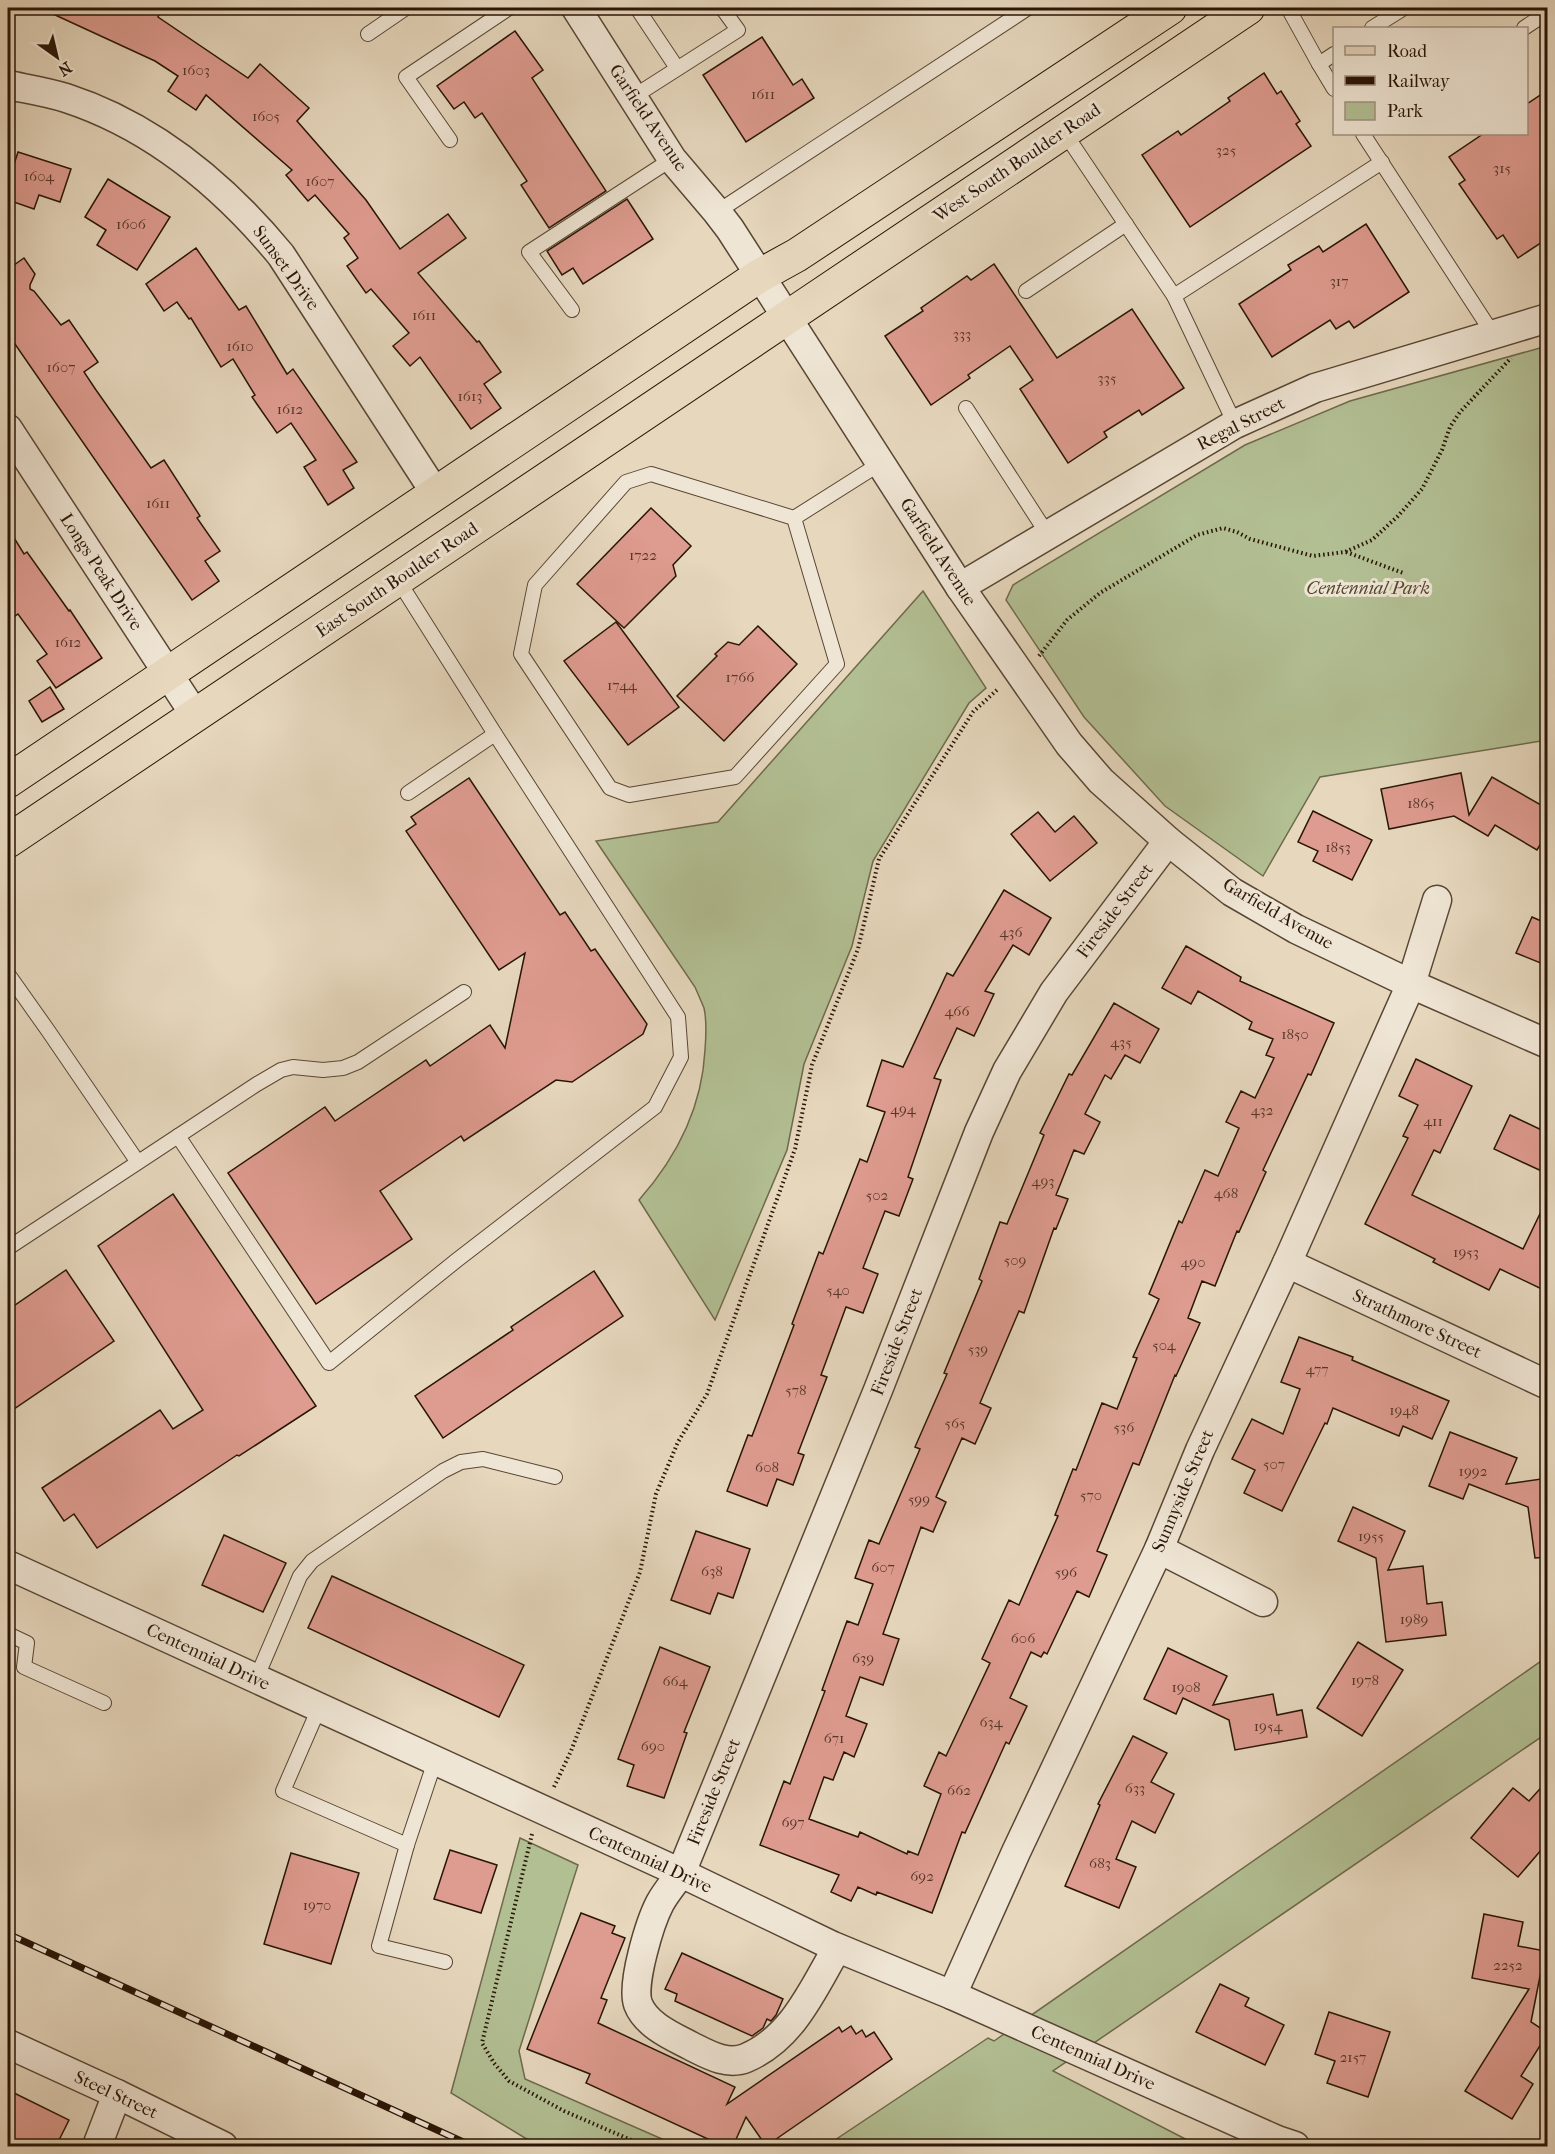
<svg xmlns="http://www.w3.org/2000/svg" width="1555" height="2154" viewBox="0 0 1555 2154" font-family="'IM FELL French Canon',serif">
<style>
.green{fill:#b2bf93;stroke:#6e6a4c;stroke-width:1.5}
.building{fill:#de9b8f;stroke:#291506;stroke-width:1.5}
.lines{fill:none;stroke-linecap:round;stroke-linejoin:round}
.service-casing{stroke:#584634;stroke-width:16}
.minor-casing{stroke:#584634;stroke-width:31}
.primary-casing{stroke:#291506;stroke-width:35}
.path{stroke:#291506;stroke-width:4;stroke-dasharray:1.5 3;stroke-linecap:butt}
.service{stroke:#efe5d4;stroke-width:14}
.minor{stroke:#efe5d4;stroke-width:28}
.primary{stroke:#e6d7bd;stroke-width:33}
.rail-casing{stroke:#291506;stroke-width:7}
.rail{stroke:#efe5d4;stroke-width:4.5;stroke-dasharray:14;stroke-linecap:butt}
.labels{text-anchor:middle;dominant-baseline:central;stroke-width:6;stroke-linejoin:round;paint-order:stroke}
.number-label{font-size:15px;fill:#563628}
.street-label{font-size:18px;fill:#291506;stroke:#efe5d4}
.park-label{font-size:18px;font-style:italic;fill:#524830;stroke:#efe5d4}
</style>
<rect width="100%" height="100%" fill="#e6d7bd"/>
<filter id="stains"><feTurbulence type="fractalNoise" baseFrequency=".00333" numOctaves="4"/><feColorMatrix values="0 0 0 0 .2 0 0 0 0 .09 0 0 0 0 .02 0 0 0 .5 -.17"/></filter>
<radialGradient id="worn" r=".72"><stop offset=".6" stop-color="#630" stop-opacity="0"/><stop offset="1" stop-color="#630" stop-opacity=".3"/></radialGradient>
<g class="green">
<path d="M 1547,346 L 1547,740 L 1320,777 L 1263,876 L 1165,806 L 1084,717 L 1006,600 L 1013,585 L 1245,445 L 1350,401 Z"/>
<path d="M 923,591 L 986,688 L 969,703 L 873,861 L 852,946 L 804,1064 L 787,1150 L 715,1320 L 639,1200 C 677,1157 702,1108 705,1050 C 706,1037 707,1021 704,1008 C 701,1001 698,994 695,987 L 596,841 L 718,822 Z"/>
<path d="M 1547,1657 L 1547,1733 L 1053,2071 L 1199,2146 L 826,2146 L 988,2038 L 994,2041 Z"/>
<path d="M 520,1838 L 578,1865 L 519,2051 L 525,2079 L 678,2146 L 544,2146 L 525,2138 L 451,2093 Z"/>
</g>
<g class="building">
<path d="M 40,8 L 162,8 L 158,17 L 248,78 L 260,64 L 309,108 L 297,121 L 366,200 L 400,249 L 448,214 L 466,238 L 418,273 L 477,342 L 479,341 L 501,372 L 484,384 L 501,408 L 471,429 L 420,357 L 410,366 L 393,346 L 409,333 L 371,289 L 366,293 L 347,266 L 358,258 L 344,238 L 349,234 L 315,195 L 308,201 L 286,175 L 292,170 L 206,95 L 196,110 L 168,91 L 178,76 L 155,61 Z"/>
<path d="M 515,31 L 543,70 L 532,78 L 606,191 L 549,228 L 521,185 L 527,181 L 482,113 L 475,118 L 464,102 L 454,109 L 437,86 Z"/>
<path d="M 762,37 L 793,85 L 802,79 L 814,98 L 746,142 L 703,75 Z"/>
<path d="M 1264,73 L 1277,94 L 1281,91 L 1300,121 L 1296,124 L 1311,146 L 1190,227 L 1142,155 L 1178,131 L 1181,135 L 1230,101 L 1228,98 Z"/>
<path d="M 1548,90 L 1548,238 L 1518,258 L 1503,235 L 1497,239 L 1459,184 L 1465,180 L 1449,157 L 1483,134 L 1527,134 L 1527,104 Z"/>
<path d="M 18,152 L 71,169 L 60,202 L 39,195 L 34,209 L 8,200 L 8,183 Z"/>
<path d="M 108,179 L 170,217 L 137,270 L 97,245 L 106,230 L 85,217 Z"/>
<path d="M 627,199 L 653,239 L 583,284 L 573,268 L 562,275 L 547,251 Z"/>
<path d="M 1366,224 L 1409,292 L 1354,328 L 1349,321 L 1336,329 L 1330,320 L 1272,357 L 1239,304 L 1291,270 L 1288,265 L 1319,246 L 1323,252 Z"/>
<path d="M 196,248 L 239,310 L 246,306 L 287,374 L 293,369 L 357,462 L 343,470 L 354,488 L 328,505 L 304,467 L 316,460 L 291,423 L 277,433 L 252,397 L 255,395 L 233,359 L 221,367 L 191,318 L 189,319 L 177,302 L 164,311 L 146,284 Z"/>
<path d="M 8,256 L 14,265 L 24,258 L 35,274 L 30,285 L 30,289 L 34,291 L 61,325 L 69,320 L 98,362 L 84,372 L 96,390 L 151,468 L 164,460 L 200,516 L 197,518 L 220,551 L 205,561 L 219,581 L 192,600 L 8,334 Z"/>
<path d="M 994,264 L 1057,358 L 1132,309 L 1184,388 L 1142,415 L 1139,410 L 1104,432 L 1107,437 L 1068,463 L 1020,389 L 1033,380 L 1010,346 L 968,375 L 970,378 L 931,405 L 885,336 L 923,311 L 921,308 L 967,276 L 971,280 Z"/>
<path d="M 651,508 L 691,546 L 673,565 L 676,576 L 624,628 L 577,584 Z"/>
<path d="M 8,528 L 24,554 L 27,552 L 69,611 L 70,610 L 102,658 L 56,688 L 37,661 L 47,654 L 18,614 L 8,621 Z"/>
<path d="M 616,622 L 679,707 L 628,745 L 564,661 Z"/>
<path d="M 758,626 L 797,664 L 724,741 L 677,696 L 717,656 L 715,654 L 728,642 L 739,645 Z"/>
<path d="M 50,687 L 64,709 L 42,722 L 29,701 Z"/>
<path d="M 1461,773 L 1469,815 L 1492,777 L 1548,809 L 1548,832 L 1537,850 L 1495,825 L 1488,836 L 1454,816 L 1389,829 L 1381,789 Z"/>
<path d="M 469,778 L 560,915 L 565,912 L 591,951 L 595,949 L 647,1024 L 643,1034 L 572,1082 L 556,1080 L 464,1141 L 461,1136 L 380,1191 L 412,1239 L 316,1304 L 228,1173 L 325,1107 L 335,1121 L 426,1060 L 430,1066 L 490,1025 L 505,1048 L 525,953 L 499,970 L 406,831 L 416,824 L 411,817 Z"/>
<path d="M 1313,811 L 1372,840 L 1352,880 L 1313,861 L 1318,851 L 1298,842 Z"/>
<path d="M 1038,812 L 1055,832 L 1074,816 L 1097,843 L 1050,881 L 1011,834 Z"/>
<path d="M 1004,890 L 1051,918 L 1029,955 L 1013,945 L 985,991 L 994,994 L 974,1036 L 957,1028 L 934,1078 L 941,1080 L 908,1177 L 913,1179 L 899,1216 L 885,1211 L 863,1268 L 878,1274 L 863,1313 L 846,1307 L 821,1375 L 827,1377 L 798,1453 L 804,1455 L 793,1485 L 777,1479 L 767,1506 L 727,1491 L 748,1435 L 752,1436 L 794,1325 L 792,1324 L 819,1252 L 823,1254 L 860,1159 L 867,1162 L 885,1112 L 867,1106 L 882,1060 L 903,1067 L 947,973 L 953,976 Z"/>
<path d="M 1532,917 L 1548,924 L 1548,966 L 1516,953 Z"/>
<path d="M 1186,946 L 1241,977 L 1240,981 L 1334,1023 L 1311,1075 L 1308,1074 L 1263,1170 L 1266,1172 L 1239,1232 L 1237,1231 L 1215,1286 L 1202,1281 L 1188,1318 L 1200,1323 L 1176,1376 L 1175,1375 L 1139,1465 L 1133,1463 L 1097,1551 L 1107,1555 L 1089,1597 L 1077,1591 L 1047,1654 L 1044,1652 L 1041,1657 L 1031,1652 L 1010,1698 L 1027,1706 L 1009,1744 L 1006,1742 L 965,1833 L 962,1832 L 932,1913 L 877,1892 L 876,1895 L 858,1887 L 851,1901 L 831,1892 L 839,1875 L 760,1845 L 784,1781 L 790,1784 L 825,1691 L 822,1690 L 847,1621 L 858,1625 L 873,1584 L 855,1578 L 869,1540 L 879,1544 L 920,1449 L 915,1447 L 947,1374 L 944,1373 L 982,1281 L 979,1279 L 1000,1222 L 1007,1224 L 1044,1135 L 1040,1133 L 1069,1074 L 1072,1075 L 1114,1003 L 1159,1029 L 1140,1063 L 1125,1055 L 1111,1079 L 1105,1075 L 1085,1114 L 1100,1122 L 1084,1154 L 1074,1150 L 1056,1195 L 1068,1199 L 1056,1229 L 1054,1228 L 1024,1313 L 1019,1311 L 980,1403 L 991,1408 L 975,1444 L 962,1438 L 936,1497 L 946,1502 L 933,1532 L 921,1527 L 883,1634 L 899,1639 L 883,1685 L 860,1677 L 846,1716 L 867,1724 L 854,1757 L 844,1752 L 833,1780 L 824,1777 L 809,1819 L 858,1837 L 860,1832 L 907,1854 L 908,1851 L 918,1855 L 941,1794 L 924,1786 L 939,1752 L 946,1756 L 990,1663 L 982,1659 L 1009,1600 L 1019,1605 L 1058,1516 L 1055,1515 L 1073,1469 L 1076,1470 L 1102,1403 L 1117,1409 L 1137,1358 L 1133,1357 L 1159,1299 L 1149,1294 L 1179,1221 L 1182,1223 L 1205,1170 L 1218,1176 L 1239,1128 L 1226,1122 L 1241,1091 L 1255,1098 L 1274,1058 L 1266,1055 L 1273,1039 L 1249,1029 L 1252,1022 L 1198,991 L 1191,1004 L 1162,988 Z"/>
<path d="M 1416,1059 L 1472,1086 L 1440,1153 L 1434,1150 L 1412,1195 L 1523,1249 L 1548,1197 L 1548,1292 L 1500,1269 L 1489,1290 L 1433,1262 L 1435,1259 L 1365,1224 L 1408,1138 L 1403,1136 L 1418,1105 L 1399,1096 Z"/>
<path d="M 1510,1115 L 1548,1133 L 1548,1174 L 1494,1149 Z"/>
<path d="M 173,1194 L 316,1406 L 239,1456 L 237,1455 L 97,1548 L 74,1514 L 64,1521 L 42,1488 L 160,1410 L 173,1429 L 203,1410 L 98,1246 Z"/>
<path d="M 66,1270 L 114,1341 L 8,1413 L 8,1310 Z"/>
<path d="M 594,1271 L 623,1316 L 443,1438 L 415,1396 L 513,1330 L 511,1327 Z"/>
<path d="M 1299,1337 L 1353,1357 L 1352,1360 L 1449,1401 L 1432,1439 L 1403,1426 L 1399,1436 L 1333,1408 L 1327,1424 L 1325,1423 L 1282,1511 L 1244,1493 L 1255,1470 L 1232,1459 L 1252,1419 L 1283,1434 L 1300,1389 L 1281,1382 Z"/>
<path d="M 1450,1432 L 1517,1458 L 1506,1484 L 1548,1478 L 1548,1557 L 1535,1558 L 1528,1507 L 1469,1484 L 1463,1499 L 1429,1486 Z"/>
<path d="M 1353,1507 L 1405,1531 L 1388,1570 L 1423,1566 L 1427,1604 L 1442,1602 L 1446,1635 L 1386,1642 L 1376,1558 L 1338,1541 Z"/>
<path d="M 696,1531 L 750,1549 L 733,1598 L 718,1593 L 710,1614 L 671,1600 Z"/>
<path d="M 224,1535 L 286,1563 L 263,1612 L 202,1585 Z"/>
<path d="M 332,1576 L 524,1665 L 499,1717 L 308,1628 Z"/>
<path d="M 1358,1642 L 1403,1670 L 1362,1736 L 1317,1708 Z"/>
<path d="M 660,1647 L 710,1667 L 684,1732 L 687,1733 L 664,1798 L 627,1786 L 634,1765 L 618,1759 Z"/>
<path d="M 1168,1648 L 1227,1676 L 1213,1705 L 1273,1694 L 1277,1715 L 1302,1710 L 1307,1737 L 1235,1750 L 1229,1720 L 1183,1698 L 1176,1714 L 1144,1699 Z"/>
<path d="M 1133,1736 L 1167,1753 L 1151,1782 L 1174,1794 L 1155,1833 L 1132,1821 L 1116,1859 L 1136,1867 L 1119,1908 L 1065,1886 L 1100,1805 L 1098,1804 Z"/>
<path d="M 1548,1780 L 1548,1842 L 1518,1877 L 1471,1838 L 1513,1788 L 1529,1801 Z"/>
<path d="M 450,1850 L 497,1865 L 481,1913 L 434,1899 Z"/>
<path d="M 291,1853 L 359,1873 L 331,1964 L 264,1944 Z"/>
<path d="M 581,1913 L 615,1926 L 612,1933 L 625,1938 L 601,1998 L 607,2000 L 598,2023 L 735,2087 L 727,2104 L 839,2027 L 842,2032 L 851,2026 L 856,2034 L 862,2030 L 866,2037 L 874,2032 L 892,2059 L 766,2146 L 746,2117 L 733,2146 L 723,2146 L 586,2083 L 590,2074 L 527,2049 Z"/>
<path d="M 1484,1914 L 1523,1922 L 1518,1946 L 1545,1951 L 1531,2022 L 1548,2033 L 1521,2076 L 1533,2084 L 1512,2119 L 1465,2091 L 1529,1989 L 1472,1978 Z"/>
<path d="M 682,1953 L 783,1999 L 776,2015 L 771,2021 L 767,2019 L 763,2028 L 752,2036 L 675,2001 L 677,1994 L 665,1989 Z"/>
<path d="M 1220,1984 L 1249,1998 L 1245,2006 L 1284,2025 L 1265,2065 L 1196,2032 Z"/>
<path d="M 1329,2012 L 1390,2032 L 1368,2097 L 1327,2083 L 1335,2061 L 1315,2054 Z"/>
<path d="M 8,2090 L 69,2120 L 56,2146 L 8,2146 Z"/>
</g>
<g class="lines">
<g class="service-casing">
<g id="service">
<path d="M 637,8 L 677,68"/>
<path d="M 1288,8 L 1319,64 L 1334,89"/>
<path d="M 1372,28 L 1404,8"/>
<path d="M 1524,28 L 1548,12"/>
<path d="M 368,34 L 406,8"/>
<path d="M 1319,64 L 1334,54"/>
<path d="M 633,97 L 738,30 L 722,8"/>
<path d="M 1064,132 L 1174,296"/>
<path d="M 1363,134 L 1493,334"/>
<path d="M 450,140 L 406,77 L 509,8"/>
<path d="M 717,212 L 1028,8"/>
<path d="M 1026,291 L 1126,224"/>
<path d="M 572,310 L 529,252 L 672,159"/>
<path d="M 966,408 L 1048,535"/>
<path d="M 1235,424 L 1174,296 L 1382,162"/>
<path d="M 794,518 L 837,664 L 735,777 L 629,795 L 610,788 L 521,654 L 535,585 L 626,482 L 651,474 L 794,518 L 881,463"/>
<path d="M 398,580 L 495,734"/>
<path d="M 8,974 L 49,1032 L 137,1161"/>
<path d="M 178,1136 L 329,1363 L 457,1260 L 655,1107 L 681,1057 L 678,1017 L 495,734 L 408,793"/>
<path d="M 8,1248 L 257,1084 L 281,1070 L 293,1067 L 323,1070 L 343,1068 L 358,1062 L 464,992"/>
<path d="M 8,1634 L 27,1643 L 24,1667 L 104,1703"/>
<path d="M 256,1679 L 300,1576 L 312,1561 L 357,1530 L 443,1471 L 461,1462 L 483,1459 L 555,1477"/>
<path d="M 319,1708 L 283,1791 L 407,1845"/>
<path d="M 435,1761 L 407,1845 L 379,1946 L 445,1962"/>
</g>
</g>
<g class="minor-casing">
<g id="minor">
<path d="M 576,8 L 672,159 L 717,212 L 730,229 L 960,587 L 1069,744 L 1101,781 L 1168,841 L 1232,892 L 1296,929 L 1411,984 L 1548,1044"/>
<path d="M 8,85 C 27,89 47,92 66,98 C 152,126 224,186 281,255 L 436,494"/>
<path d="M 8,429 L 195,715"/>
<path d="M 960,587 L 1235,424 L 1315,388 L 1548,318"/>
<path d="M 1287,1263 L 1548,1385"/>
<path d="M 1159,1549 L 1263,1602"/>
<path d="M 8,1565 L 681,1873 L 833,1946 L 952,1995 L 1277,2140 L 1295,2146"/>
<path d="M 837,1948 C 813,1989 793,2038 746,2058 C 727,2066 707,2054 691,2046 C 672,2036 646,2025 638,2004 C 631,1984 650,1922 660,1903 C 666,1892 674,1883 681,1873 L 878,1390 L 979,1132 L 1007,1071 L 1054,992 L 1168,841"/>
<path d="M 952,1995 L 1016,1852 L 1159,1549 L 1200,1450 L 1287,1263 L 1411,984 L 1437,900"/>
<path d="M 8,2044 L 117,2094 L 223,2146"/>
<path d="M 97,2146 L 117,2094"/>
</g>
</g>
<g class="primary-casing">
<g id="primary">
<path d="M 8,781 L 759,276 L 797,255 L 1170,8"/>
<path d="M 8,841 L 1248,8"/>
</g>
</g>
<g class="path">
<path d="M 1346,552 L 1403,573"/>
<path d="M 1039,656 L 1067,620 L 1100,593 L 1197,535 L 1223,528 L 1237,532 L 1250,539 L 1313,556 L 1345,552 L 1372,540 L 1398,516 L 1422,489 L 1442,450 L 1450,427 L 1460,412 L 1511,358"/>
<path d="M 554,1787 L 571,1751 L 640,1572 L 656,1494 L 678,1442 L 707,1394 L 795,1149 L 812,1065 L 858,949 L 879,859 L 973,712 L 998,689"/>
<path d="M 532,1834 L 482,2043 L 494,2063 L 509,2081 L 564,2111 L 645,2146"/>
</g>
<use href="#service" class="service"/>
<use href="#minor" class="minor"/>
<use href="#primary" class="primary"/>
<g class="rail-casing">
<path id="rail" d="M 8,1934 L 472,2146"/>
</g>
<use href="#rail" class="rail"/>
</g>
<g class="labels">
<g class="number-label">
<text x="196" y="70">1603</text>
<text x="763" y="94">1611</text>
<text x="266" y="116">1605</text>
<text x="1226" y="150">325</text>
<text x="1502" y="168">315</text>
<text x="39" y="176">1604</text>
<text x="320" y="181">1607</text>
<text x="131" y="224">1606</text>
<text x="1339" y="281">317</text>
<text x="424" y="315">1611</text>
<text x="962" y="334">333</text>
<text x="240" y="346">1610</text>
<text x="61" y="367">1607</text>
<text x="1107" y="378">335</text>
<text x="470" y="396">1613</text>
<text x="290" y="409">1612</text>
<text x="158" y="503">1611</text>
<text x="643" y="555">1722</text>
<text x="68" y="642">1612</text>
<text x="740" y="677">1766</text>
<text x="622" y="685">1744</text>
<text x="1421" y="803">1865</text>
<text x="1338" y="847">1853</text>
<text x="1011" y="932">436</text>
<text x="957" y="1011">466</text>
<text x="1295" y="1034">1850</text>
<text x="1121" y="1042">435</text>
<text x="903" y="1109">494</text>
<text x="1262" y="1110">432</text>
<text x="1433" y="1121">411</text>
<text x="1043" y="1181">493</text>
<text x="1226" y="1193">468</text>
<text x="877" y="1195">502</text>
<text x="1466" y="1252">1953</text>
<text x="1015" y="1260">509</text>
<text x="1193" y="1262">490</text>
<text x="838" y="1290">540</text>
<text x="1164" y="1345">504</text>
<text x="978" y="1349">539</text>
<text x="1317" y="1369">477</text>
<text x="796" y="1390">578</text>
<text x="1404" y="1410">1948</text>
<text x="955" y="1423">565</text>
<text x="1124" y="1427">536</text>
<text x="1274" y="1464">507</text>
<text x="767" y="1467">608</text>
<text x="1473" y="1471">1992</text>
<text x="1091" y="1495">570</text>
<text x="919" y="1499">599</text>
<text x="1371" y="1536">1955</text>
<text x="883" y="1567">607</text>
<text x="712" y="1571">638</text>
<text x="1066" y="1572">596</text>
<text x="1414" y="1619">1989</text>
<text x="1023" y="1638">606</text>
<text x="863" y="1658">639</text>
<text x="1365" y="1680">1978</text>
<text x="675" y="1681">664</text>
<text x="1186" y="1687">1908</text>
<text x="991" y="1722">634</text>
<text x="1268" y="1726">1954</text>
<text x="834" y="1738">671</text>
<text x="653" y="1746">690</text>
<text x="1135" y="1788">633</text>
<text x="959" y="1790">662</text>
<text x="793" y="1822">697</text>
<text x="1100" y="1863">683</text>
<text x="922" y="1876">692</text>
<text x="317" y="1905">1970</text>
<text x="1508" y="1965">2252</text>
<text x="1353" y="2057">2157</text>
</g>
<g class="street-label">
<text transform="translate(648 118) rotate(56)">Garfield Avenue</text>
<text transform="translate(1017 163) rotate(-34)">West South Boulder Road</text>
<text transform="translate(286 268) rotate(54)">Sunset Drive</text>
<text transform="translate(1241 424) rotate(-27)">Regal Street</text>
<text transform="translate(938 552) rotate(57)">Garfield Avenue</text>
<text transform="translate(101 572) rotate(57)">Longs Peak Drive</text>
<text transform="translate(397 580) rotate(-34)">East South Boulder Road</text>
<text transform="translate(1115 911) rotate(-53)">Fireside Street</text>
<text transform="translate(1278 914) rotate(30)">Garfield Avenue</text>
<text transform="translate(1417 1324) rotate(25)">Strathmore Street</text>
<text transform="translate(897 1342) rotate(-69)">Fireside Street</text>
<text transform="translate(1183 1491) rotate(-67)">Sunnyside Street</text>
<text transform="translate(208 1657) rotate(25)">Centennial Drive</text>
<text transform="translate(714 1792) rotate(-68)">Fireside Street</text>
<text transform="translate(650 1860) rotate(25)">Centennial Drive</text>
<text transform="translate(1093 2058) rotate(24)">Centennial Drive</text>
<text transform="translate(116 2095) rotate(25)">Steel Street</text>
</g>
<g class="park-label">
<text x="1368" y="588">Centennial Park</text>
</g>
</g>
<rect width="1555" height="2154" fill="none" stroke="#e6d7bd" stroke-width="30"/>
<rect x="9" y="9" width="1537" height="2136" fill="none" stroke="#291506" stroke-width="3"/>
<rect x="15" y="15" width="1525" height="2124" fill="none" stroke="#291506" stroke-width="1.5"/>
<rect x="1333" y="27" width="195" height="108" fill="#efe5d4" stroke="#a09282" stroke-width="1.5"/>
<rect x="1345" y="46" width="30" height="9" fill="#e6d7bd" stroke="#a09282" stroke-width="1.5"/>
<text x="1387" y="57" font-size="18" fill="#291506">Road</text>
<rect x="1345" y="76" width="30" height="9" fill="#291506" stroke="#a09282" stroke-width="1.5"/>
<text x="1387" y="87" font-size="18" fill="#291506">Railway</text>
<rect x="1345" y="102" width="30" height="18" fill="#b2bf93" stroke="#a09282" stroke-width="1.5"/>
<text x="1387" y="117" font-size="18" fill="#291506">Park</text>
<g transform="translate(57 57) rotate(146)" stroke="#efe5d4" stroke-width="4.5" paint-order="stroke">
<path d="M0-4.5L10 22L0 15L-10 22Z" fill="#291506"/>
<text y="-9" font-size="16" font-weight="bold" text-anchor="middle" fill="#291506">N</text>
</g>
<rect width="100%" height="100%" filter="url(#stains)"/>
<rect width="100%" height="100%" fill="url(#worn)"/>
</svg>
